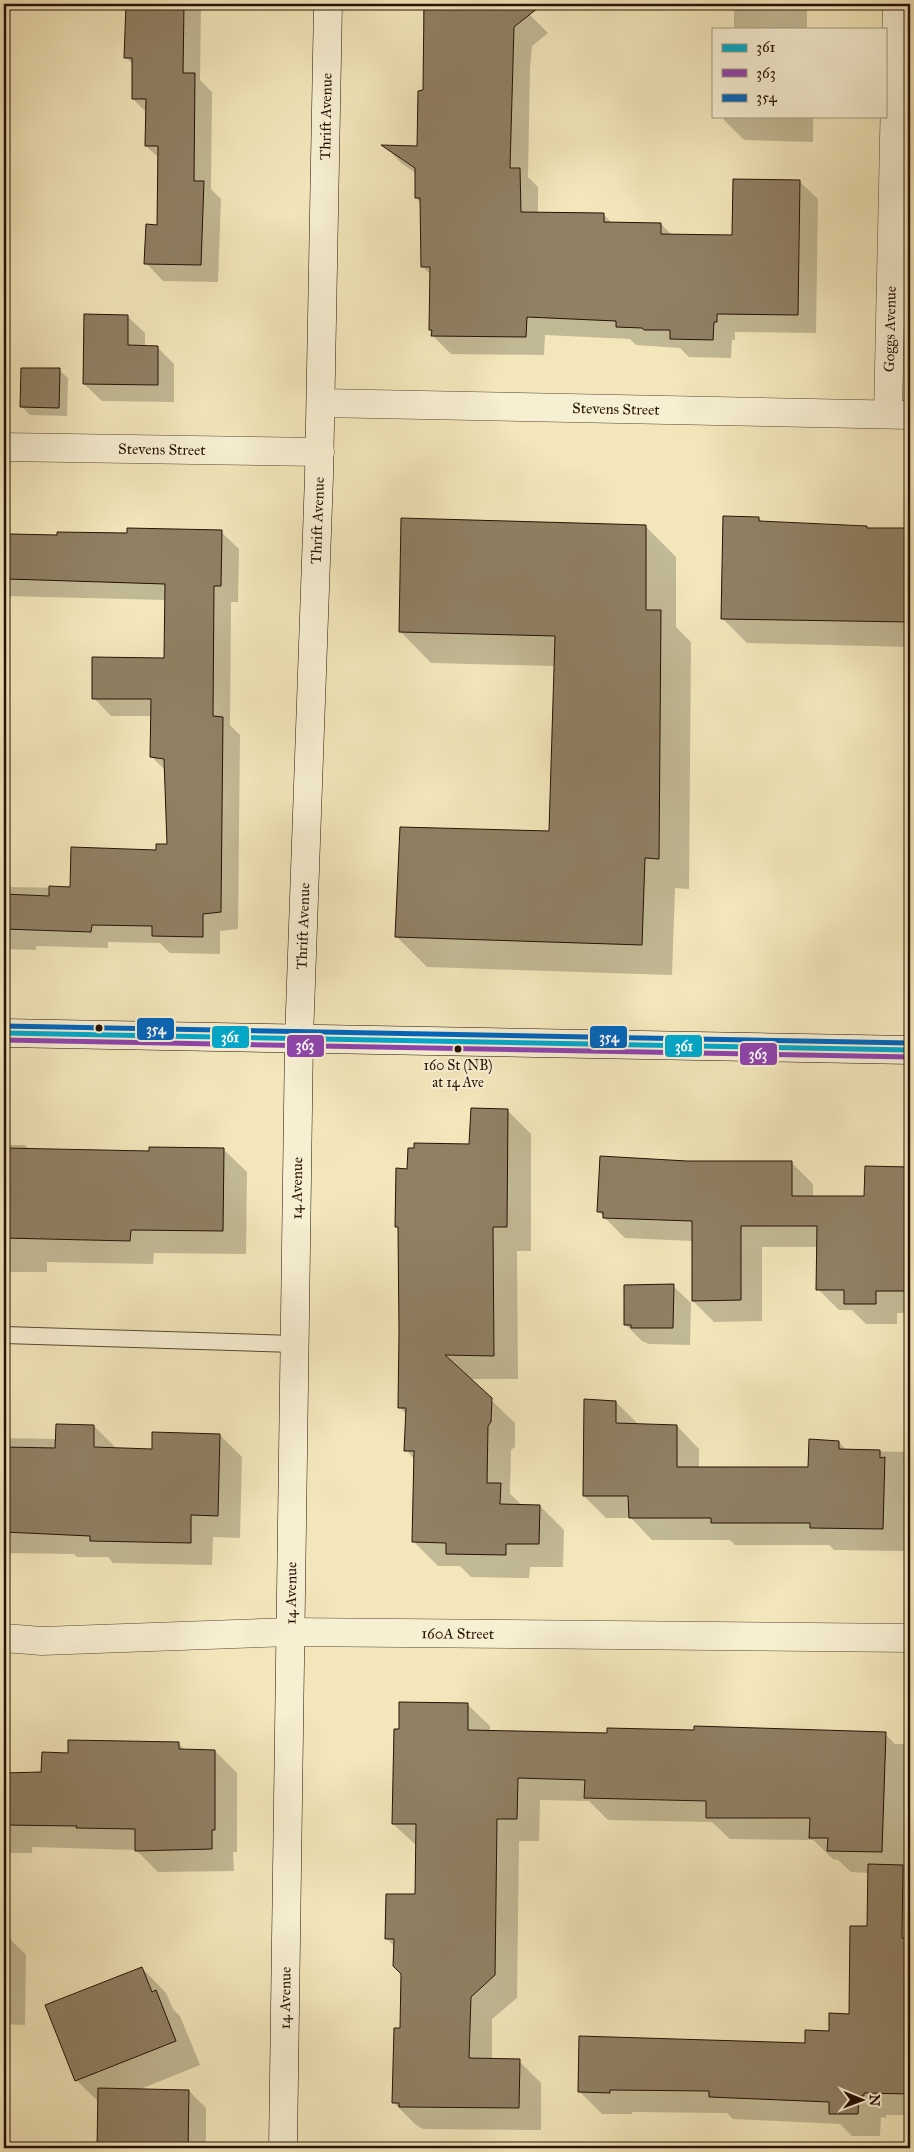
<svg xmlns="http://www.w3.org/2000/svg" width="914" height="2152" viewBox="0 0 914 2152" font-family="'IM FELL Great Primer',serif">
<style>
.shadow{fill:#0003}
.building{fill:#908064;stroke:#261206}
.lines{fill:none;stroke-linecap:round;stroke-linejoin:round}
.lane-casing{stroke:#594733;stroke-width:18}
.street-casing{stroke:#594733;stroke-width:29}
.secondary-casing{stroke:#261206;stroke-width:29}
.lane{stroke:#f7efd2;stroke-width:16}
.street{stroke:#f7efd2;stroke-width:28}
.secondary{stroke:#f7efd2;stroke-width:28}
.bus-1-casing{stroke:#f7efd2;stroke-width:9}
.bus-2-casing{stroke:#f7efd2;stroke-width:9}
.bus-3-casing{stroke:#f7efd2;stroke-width:9}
.bus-1{stroke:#00a9ce;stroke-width:5}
.bus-2{stroke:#8e44ad;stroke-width:5}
.bus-3{stroke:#0065bd;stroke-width:5}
.bus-dot{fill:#261206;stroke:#f7efd2;stroke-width:2}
.labels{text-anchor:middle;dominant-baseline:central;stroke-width:4;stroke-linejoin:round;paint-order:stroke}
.bus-label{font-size:14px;fill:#261206;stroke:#f7efd2}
.street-label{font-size:15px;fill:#261206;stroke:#f7efd2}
.line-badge{stroke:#f7efd2;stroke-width:2}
.badge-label{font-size:14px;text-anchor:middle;font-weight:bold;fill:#fff}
</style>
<rect width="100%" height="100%" fill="#f2e6ba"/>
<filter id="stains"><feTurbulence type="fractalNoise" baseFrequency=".004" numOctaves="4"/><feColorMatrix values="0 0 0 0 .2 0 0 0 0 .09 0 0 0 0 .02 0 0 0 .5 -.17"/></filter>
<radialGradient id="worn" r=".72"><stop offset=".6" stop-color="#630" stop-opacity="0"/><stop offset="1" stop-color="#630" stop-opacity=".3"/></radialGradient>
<g class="shadow">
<path d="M 127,4 L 201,4 L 200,80 L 212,92 L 211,189 L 221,199 L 218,282 L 163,281 L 146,263 L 158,226 L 160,159 L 146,146 L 147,113 L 133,99 L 134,65 L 125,57 Z"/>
<path d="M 423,4 L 526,4 L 530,7 L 530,15 L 548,33 L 532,46 L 530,68 L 528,177 L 538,187 L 538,213 L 603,214 L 612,223 L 661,224 L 672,235 L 733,236 L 799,181 L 818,199 L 816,333 L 735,332 L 735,340 L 732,340 L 731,358 L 689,357 L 680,348 L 636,345 L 630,339 L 545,335 L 544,355 L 451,354 L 433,336 L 430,330 L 431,275 L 422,266 L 421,203 L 416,198 L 416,173 L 401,163 L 385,146 L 418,147 L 424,92 L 425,21 L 423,18 Z"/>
<rect x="734" y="4" width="73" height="25"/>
<path d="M 724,116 L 813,116 L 813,142 L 744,140 L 724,120 Z"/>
<path d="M 127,316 L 145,333 L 145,347 L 157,347 L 174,364 L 174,402 L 102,401 L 84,384 Z"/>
<path d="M 59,370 L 68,378 L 67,416 L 30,415 L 21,406 Z"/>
<path d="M 759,518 L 763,522 L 866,527 L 869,529 L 910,529 L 910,647 L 747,643 L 722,618 Z"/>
<path d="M 645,526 L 676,557 L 676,627 L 691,642 L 689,889 L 675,888 L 672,975 L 427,967 L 397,937 L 551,833 L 555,666 L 431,663 L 401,632 Z"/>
<path d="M 221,532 L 239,549 L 238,602 L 231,602 L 230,725 L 240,735 L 238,929 L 220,931 L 220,954 L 170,953 L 160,943 L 108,942 L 108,948 L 36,946 L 36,950 L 4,949 L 4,887 L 72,888 L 169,846 L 166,771 L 152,757 L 152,716 L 111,716 L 94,698 L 165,659 L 166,600 L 4,596 L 4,536 Z"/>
<path d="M 507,1110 L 531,1134 L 531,1251 L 517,1251 L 518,1379 L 469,1379 L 515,1423 L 515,1447 L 511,1450 L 510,1494 L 523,1506 L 540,1506 L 564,1530 L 563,1567 L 530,1567 L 529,1578 L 471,1577 L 460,1566 L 438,1566 L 414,1542 L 415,1460 L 406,1450 L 407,1415 L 399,1407 L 399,1229 L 397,1227 L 408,1170 L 470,1146 Z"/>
<path d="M 4,1145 L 25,1145 L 30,1150 L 150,1152 L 223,1149 L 247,1172 L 246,1254 L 154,1253 L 153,1264 L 47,1262 L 47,1272 L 4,1272 Z"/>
<path d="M 687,1162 L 792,1163 L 813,1184 L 813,1197 L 865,1197 L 866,1167 L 910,1168 L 910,1313 L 897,1313 L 897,1324 L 866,1324 L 852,1310 L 839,1310 L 818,1289 L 818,1247 L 762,1247 L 762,1321 L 714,1322 L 693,1301 L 693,1241 L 625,1238 L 599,1212 Z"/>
<path d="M 673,1286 L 691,1303 L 690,1345 L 649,1344 L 642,1341 L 625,1324 Z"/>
<path d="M 616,1402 L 639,1425 L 677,1426 L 699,1449 L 699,1468 L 809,1468 L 839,1442 L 847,1451 L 910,1452 L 910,1534 L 906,1533 L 905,1551 L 834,1550 L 829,1545 L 735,1545 L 730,1540 L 652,1540 L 631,1518 L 606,1518 L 584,1496 Z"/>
<path d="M 94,1426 L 117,1449 L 153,1450 L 220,1435 L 242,1457 L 240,1538 L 213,1537 L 212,1565 L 113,1563 L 108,1557 L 77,1557 L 74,1554 L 4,1553 L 4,1438 L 57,1439 Z"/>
<path d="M 467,1704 L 490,1726 L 490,1732 L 608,1735 L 885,1734 L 895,1744 L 910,1744 L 910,2115 L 886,2115 L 886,2118 L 881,2117 L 880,2136 L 852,2136 L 840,2124 L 733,2119 L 727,2113 L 632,2112 L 632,2114 L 602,2114 L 579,2091 L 806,2044 L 830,2032 L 851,2015 L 868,1928 L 869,1873 L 851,1872 L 838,1860 L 833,1859 L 813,1840 L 730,1839 L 712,1822 L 608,1820 L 589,1801 L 540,1800 L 539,1841 L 519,1841 L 517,1998 L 492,2019 L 492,2060 L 519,2061 L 541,2083 L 541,2130 L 423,2129 L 416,2125 L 394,2103 L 401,2029 L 402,1973 L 395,1947 L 387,1939 L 416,1896 L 417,1846 L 393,1824 L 400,1730 Z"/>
<path d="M 178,1743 L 186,1751 L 215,1751 L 237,1773 L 237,1852 L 233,1852 L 234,1871 L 158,1872 L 136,1850 L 32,1847 L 32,1853 L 4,1853 L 4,1774 L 43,1773 L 69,1754 Z"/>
<path d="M 4,1938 L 9,1938 L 26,1955 L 25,2025 L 4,2024 Z"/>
<path d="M 142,1968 L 166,1993 L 173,2009 L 180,2016 L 200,2065 L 138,2090 L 189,2091 L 206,2108 L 206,2148 L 98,2148 L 99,2102 L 76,2080 Z"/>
</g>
<g class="building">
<path d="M 126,4 L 184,4 L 183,73 L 195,73 L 194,181 L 204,181 L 201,265 L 144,264 L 146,224 L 157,225 L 158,146 L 145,146 L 146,99 L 132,99 L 132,58 L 124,58 Z"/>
<path d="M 424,4 L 543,4 L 514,27 L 510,168 L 520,168 L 521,212 L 604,213 L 604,222 L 661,223 L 661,234 L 732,235 L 733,179 L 800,180 L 798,315 L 717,314 L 717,322 L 714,322 L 713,340 L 670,339 L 670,330 L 644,330 L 642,328 L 616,327 L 616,321 L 527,317 L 526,337 L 431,336 L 432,330 L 429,330 L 430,267 L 421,267 L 420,198 L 415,198 L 415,168 L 381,145 L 417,146 L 418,91 L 423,90 Z"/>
<path d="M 84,314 L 128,315 L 128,345 L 158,346 L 158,385 L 83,384 Z"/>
<path d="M 21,368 L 60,368 L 59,408 L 20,407 Z"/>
<path d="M 723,516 L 759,517 L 759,521 L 867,526 L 867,528 L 910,528 L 910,622 L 721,619 Z"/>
<path d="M 401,518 L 646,525 L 646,610 L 661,610 L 659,859 L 645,858 L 642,945 L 395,937 L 400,827 L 549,831 L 555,636 L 399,632 Z"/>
<path d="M 127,528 L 222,530 L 221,586 L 214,586 L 213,716 L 223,717 L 221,912 L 203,914 L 203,937 L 152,936 L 152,926 L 92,925 L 91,932 L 4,929 L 4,894 L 49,896 L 49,886 L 70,887 L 71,847 L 156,850 L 156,844 L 167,844 L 164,759 L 150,757 L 151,699 L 92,699 L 92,657 L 164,658 L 165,584 L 8,579 L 9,534 L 57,535 L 57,532 L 127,533 Z"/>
<path d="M 471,1108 L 508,1109 L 507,1227 L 493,1227 L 494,1356 L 445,1355 L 492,1398 L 491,1422 L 488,1426 L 487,1483 L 501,1483 L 500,1504 L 540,1505 L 539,1544 L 506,1544 L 506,1555 L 446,1554 L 446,1543 L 412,1542 L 414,1451 L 404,1451 L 406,1408 L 398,1408 L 399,1332 L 398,1227 L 395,1227 L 396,1168 L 407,1169 L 408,1148 L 414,1148 L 414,1143 L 469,1144 Z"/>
<path d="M 149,1147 L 224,1148 L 223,1231 L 131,1230 L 130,1241 L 4,1238 L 4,1148 L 149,1151 Z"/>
<path d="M 600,1156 L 687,1161 L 792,1161 L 792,1196 L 864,1196 L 865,1166 L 910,1167 L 909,1291 L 876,1291 L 876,1304 L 844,1304 L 844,1290 L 816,1290 L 817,1226 L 741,1226 L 741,1300 L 692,1301 L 692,1221 L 603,1218 L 603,1212 L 597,1212 Z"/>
<path d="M 674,1284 L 673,1328 L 631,1328 L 631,1325 L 624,1325 L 624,1285 Z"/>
<path d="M 584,1399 L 616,1401 L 616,1423 L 677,1425 L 677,1467 L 808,1467 L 809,1439 L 839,1441 L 839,1449 L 880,1450 L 880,1458 L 885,1457 L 883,1529 L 810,1528 L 810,1523 L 711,1523 L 711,1518 L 629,1518 L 628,1496 L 583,1496 Z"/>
<path d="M 56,1424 L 94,1425 L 94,1447 L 152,1449 L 152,1432 L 220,1434 L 218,1516 L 191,1515 L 191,1543 L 90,1541 L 90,1536 L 4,1532 L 4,1447 L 55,1448 Z"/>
<path d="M 399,1702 L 468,1703 L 468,1730 L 607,1733 L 607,1728 L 694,1730 L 694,1726 L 886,1732 L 882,1852 L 827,1851 L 828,1838 L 809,1838 L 810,1818 L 706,1818 L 706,1801 L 584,1798 L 585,1780 L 518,1778 L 517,1819 L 497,1819 L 495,1975 L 471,1997 L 469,2058 L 520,2059 L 519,2108 L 399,2107 L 399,2103 L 392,2103 L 394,2028 L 400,2028 L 401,1974 L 393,1966 L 394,1939 L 385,1939 L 386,1894 L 415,1894 L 416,1824 L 392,1824 L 394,1729 L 399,1729 Z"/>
<path d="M 68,1740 L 179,1742 L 179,1749 L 215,1750 L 215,1830 L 212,1830 L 212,1849 L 135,1851 L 135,1829 L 76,1828 L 77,1826 L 4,1825 L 4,1773 L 41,1772 L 42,1752 L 68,1753 Z"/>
<path d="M 868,1864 L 903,1865 L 902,1938 L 910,1938 L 910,2094 L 864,2093 L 864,2096 L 859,2096 L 858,2114 L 829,2114 L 829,2102 L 709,2097 L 709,2091 L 610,2090 L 610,2093 L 578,2092 L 579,2036 L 805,2043 L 805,2030 L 829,2031 L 829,2013 L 849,2014 L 850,1926 L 867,1926 Z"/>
<path d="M 142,1967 L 152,1992 L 156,1990 L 176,2041 L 75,2081 L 45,2005 Z"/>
<path d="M 98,2088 L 189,2090 L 188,2148 L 97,2148 Z"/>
</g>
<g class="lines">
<g class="lane-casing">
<path id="lane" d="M 4,1335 L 295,1344"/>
</g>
<g class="street-casing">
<g id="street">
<path id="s1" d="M 321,403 L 910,415"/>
<path id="s2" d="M 888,414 L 897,4"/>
<path id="s3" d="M 4,447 L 320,452"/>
<path id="s4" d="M 4,1638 L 42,1641 L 291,1632 L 910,1638"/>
</g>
</g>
<g class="secondary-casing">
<g id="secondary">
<path d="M 4,1033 L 910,1050"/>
<path id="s5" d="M 283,2148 L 299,1039 L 319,476 L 328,4"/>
</g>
</g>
<use href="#lane" class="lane"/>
<use href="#street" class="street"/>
<use href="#secondary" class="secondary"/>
<g class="bus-1-casing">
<path id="bus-1" d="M 4,1033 L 910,1050"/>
</g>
<g class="bus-2-casing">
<path id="bus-2" d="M 4,1040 L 910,1057"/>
</g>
<g class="bus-3-casing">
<path id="bus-3" d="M 4,1026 L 910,1043"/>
</g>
<use href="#bus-1" class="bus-1"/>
<use href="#bus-2" class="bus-2"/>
<use href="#bus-3" class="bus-3"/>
</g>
<g class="bus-dot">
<circle cx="99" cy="1028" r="4.5"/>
<circle cx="458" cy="1049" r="4.5"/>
</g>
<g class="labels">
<g class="bus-label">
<text x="458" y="1065">160 St (NB)<tspan x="458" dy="17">at 14 Ave</tspan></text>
</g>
<g class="street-label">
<text stroke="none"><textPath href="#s5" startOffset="2032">Thrift Avenue</textPath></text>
<text stroke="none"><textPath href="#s2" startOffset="85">Goggs Avenue</textPath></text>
<text stroke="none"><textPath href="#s1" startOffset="295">Stevens Street</textPath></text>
<text stroke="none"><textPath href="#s3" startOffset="158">Stevens Street</textPath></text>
<text stroke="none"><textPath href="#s5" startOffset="1628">Thrift Avenue</textPath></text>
<text stroke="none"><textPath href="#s5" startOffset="1222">Thrift Avenue</textPath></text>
<text stroke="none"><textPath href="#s5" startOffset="960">14 Avenue</textPath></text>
<text stroke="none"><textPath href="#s5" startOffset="555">14 Avenue</textPath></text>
<text stroke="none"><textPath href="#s4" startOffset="454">160A Street</textPath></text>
<text stroke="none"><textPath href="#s5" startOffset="150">14 Avenue</textPath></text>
</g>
</g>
<g class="line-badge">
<rect x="136" y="1017" width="39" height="24" rx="5" fill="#0065bd"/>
<rect x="211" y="1025" width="39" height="24" rx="5" fill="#00a9ce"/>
<rect x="589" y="1025" width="39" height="24" rx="5" fill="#0065bd"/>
<rect x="286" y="1034" width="39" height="24" rx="5" fill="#8e44ad"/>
<rect x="664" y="1034" width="39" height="24" rx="5" fill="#00a9ce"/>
<rect x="739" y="1042" width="39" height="24" rx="5" fill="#8e44ad"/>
</g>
<g class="badge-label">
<text x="156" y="1034">354</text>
<text x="230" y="1042">361</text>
<text x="609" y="1042">354</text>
<text x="305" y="1050">363</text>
<text x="684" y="1051">361</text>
<text x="758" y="1059">363</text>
</g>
<rect width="914" height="2152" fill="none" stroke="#f2e6ba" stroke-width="20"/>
<rect x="5" y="5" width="904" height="2142" fill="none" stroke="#261206" stroke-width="2.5"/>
<rect x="10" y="10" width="894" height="2132" fill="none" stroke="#261206"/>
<rect x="712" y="28" width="175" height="90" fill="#f7efd2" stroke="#a39780"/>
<rect x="722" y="44" width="25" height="8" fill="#00a9ce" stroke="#a39780"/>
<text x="756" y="52" font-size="15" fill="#261206">361</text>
<rect x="722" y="69" width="25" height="8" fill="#8e44ad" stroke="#a39780"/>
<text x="756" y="78" font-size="15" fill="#261206">363</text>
<rect x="722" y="94" width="25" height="8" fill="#0065bd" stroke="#a39780"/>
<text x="756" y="102" font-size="15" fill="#261206">354</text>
<g transform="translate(862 2100) rotate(91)" stroke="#f7efd2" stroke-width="4" paint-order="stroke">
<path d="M0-4L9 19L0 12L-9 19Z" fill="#261206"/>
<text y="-8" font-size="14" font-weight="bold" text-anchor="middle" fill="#261206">N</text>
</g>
<rect width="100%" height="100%" filter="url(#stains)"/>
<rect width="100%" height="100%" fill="url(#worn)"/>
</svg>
